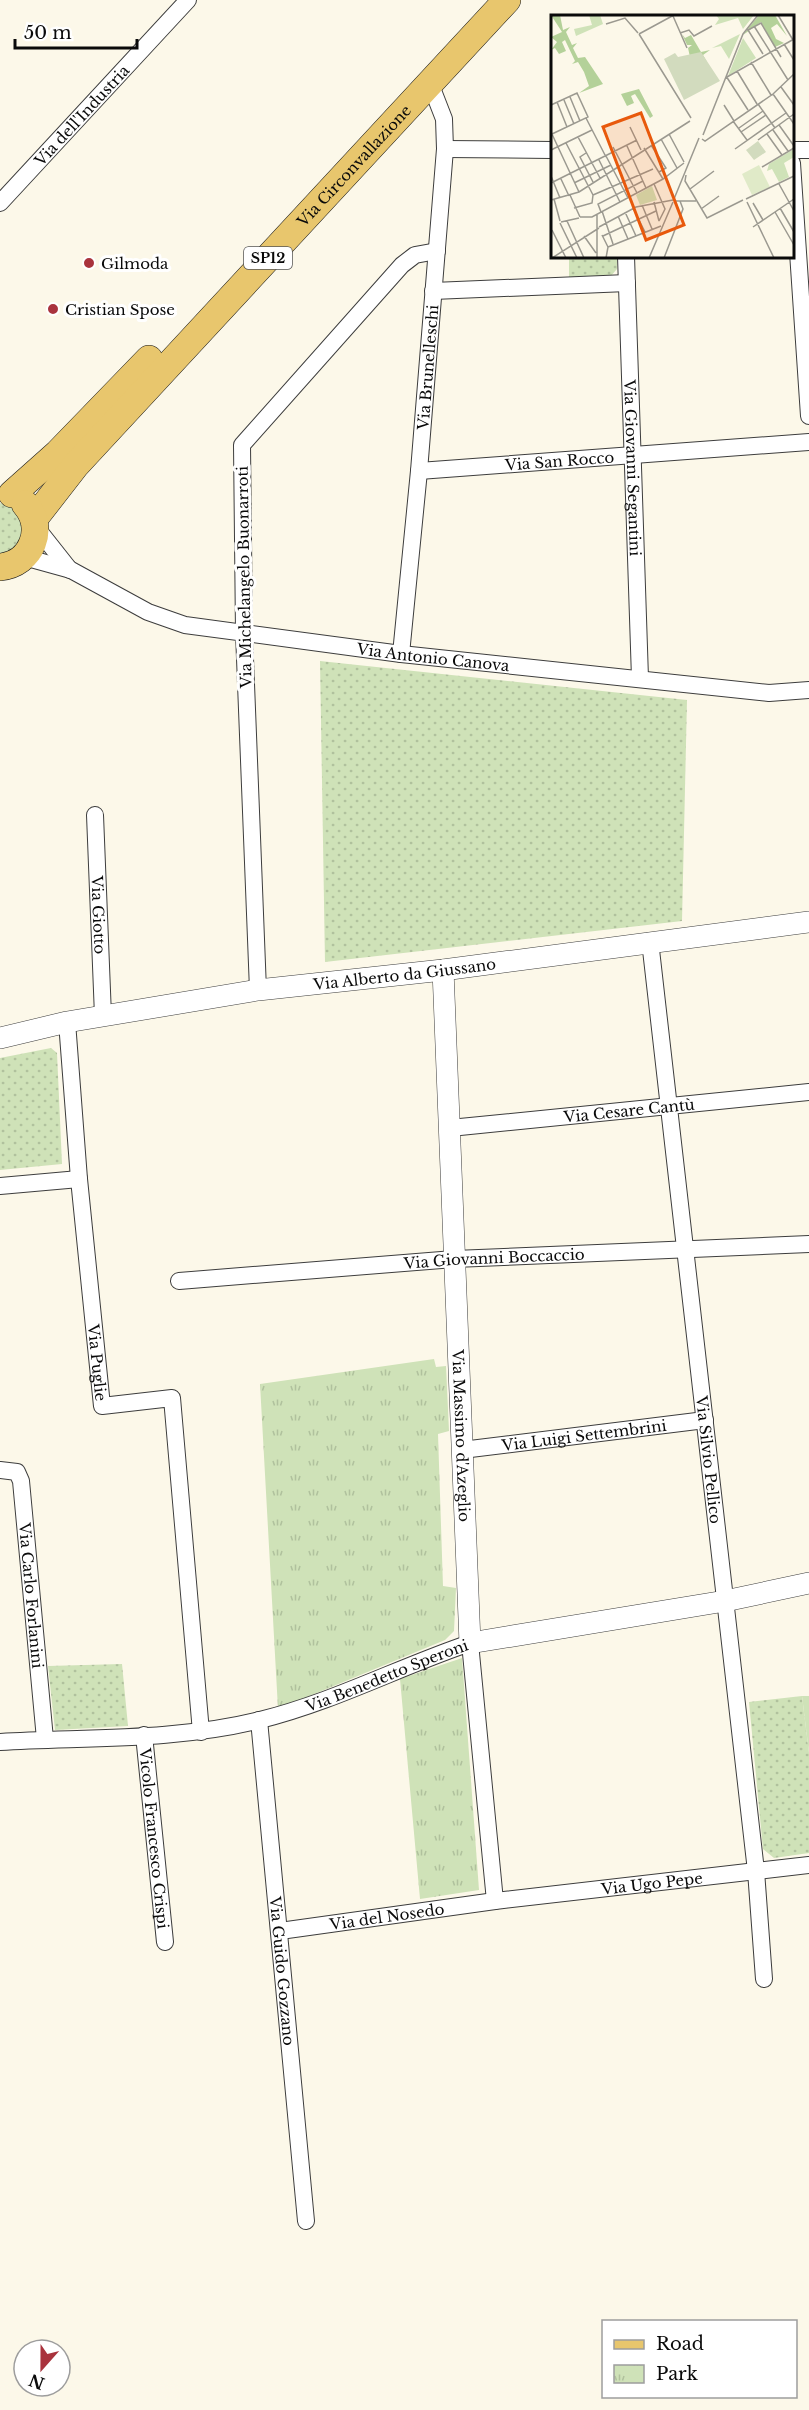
<svg xmlns="http://www.w3.org/2000/svg" width="809" height="2410" viewBox="0 0 809 2410" font-family="'Libre Baskerville',serif">
<style>
.grass{fill:url(#grass-dots)}
.park{fill:url(#park-tufts)}
.lines{fill:none;stroke-linecap:round;stroke-linejoin:round}
.minor-casing{stroke:#3d3d3d;stroke-width:18}
.tertiary-casing{stroke:#3d3d3d;stroke-width:22}
.primary-casing{stroke:#1b1b1b;stroke-width:28}
.minor{stroke:#fff;stroke-width:16}
.tertiary{stroke:#fff;stroke-width:21}
.primary{stroke:#e8c66d;stroke-width:27}
.poi-dot{fill:#a9333d;stroke:#fff;stroke-width:2}
.labels{text-anchor:middle;dominant-baseline:central;stroke-width:6;stroke-linejoin:round;paint-order:stroke}
.shield{fill:#fff;stroke:#545454;stroke-width:1.5}
.shield-label{font-size:14px;font-weight:bold;fill:#0a0a0a}
.street-label{font-size:15px;fill:#0a0a0a;stroke:#fff}
.poi-label{font-size:15px;fill:#0a0a0a;stroke:#fff;text-anchor:start}
.inset-road{fill:none;stroke:#9b9990;stroke-width:1.5}
.view{fill:#e8590c;fill-opacity:0.15;stroke:#e8590c;stroke-width:3}
.inset-edge{fill:none;stroke:#0a0a0a;stroke-width:3}
</style>
<defs>
<pattern id="grass-dots" width="8" height="8" patternUnits="userSpaceOnUse" patternTransform="scale(1.5)"><rect width="8" height="8" fill="#cfe2b8"/><path d="M2 2h.1M6 6h.1" fill="none" stroke="#b0c19d" stroke-width="1.8" stroke-linecap="round"/></pattern>
<pattern id="park-tufts" width="24" height="20" patternUnits="userSpaceOnUse" patternTransform="scale(1.5)"><rect width="24" height="20" fill="#cfe2b8"/><path d="M3 7l-1-3M5 7V3M7 7l1-3M15 17l-1-3M17 17v-4M19 17l1-3" fill="none" stroke="#b0c19d"/></pattern>
</defs>
<rect width="100%" height="100%" fill="#fcf8e9"/>
<g class="grass">
<path d="M 569,257 L 617,257 L 617,269 L 610,277 L 569,278 Z"/>
<path d="M 0,503 L 14,508 L 23,522 L 19,546 L 0,556 Z"/>
<path d="M 320,661 L 687,700 L 682,921 L 325,962 Z"/>
<path d="M 51,1048 L 57,1053 L 62,1164 L 0,1170 L 0,1058 Z"/>
<path d="M 122,1664 L 128,1726 L 55,1730 L 48,1666 Z"/>
<path d="M 802,1696 L 809,1753 L 809,1853 L 774,1858 L 763,1849 L 749,1702 Z"/>
</g>
<g class="park">
<path d="M 434,1359 L 436,1367 L 446,1366 L 449,1431 L 438,1434 L 443,1586 L 456,1588 L 454,1631 L 445,1640 L 278,1709 L 260,1384 Z"/>
<path d="M 462,1658 L 479,1890 L 420,1899 L 400,1679 Z"/>
<path d="M 802,1696 L 809,1696 L 809,1753 Z"/>
</g>
<g class="lines">
<g class="minor-casing">
<g id="minor">
<path d="M 445,149 L 552,150"/>
<path d="M 792,150 L 809,150"/>
<path d="M 792,163 L 809,416"/>
<path id="s1" d="M 0,203 L 188,0"/>
<path id="s2" d="M 626,256 L 640,678"/>
<path d="M 433,291 L 627,283"/>
<path id="s3" d="M 419,471 L 809,442"/>
<path d="M 36,527 L 70,570"/>
<path id="s4" d="M 24,557 L 71,570 L 148,612 L 185,625 L 401,654 L 769,693 L 809,690"/>
<path id="s5" d="M 401,654 L 419,471 L 445,149 L 444,119 L 430,83"/>
<path id="s6" d="M 95,815 L 103,1016"/>
<path id="s7" d="M 650,941 L 756,1871 L 764,1979"/>
<path d="M 258,990 L 244,633 L 242,445 L 402,265 L 415,255 L 437,251"/>
<path id="s8" d="M 67,1022 L 79,1179 L 102,1406 L 172,1398 L 201,1732"/>
<path id="s9" d="M 450,1128 L 809,1092"/>
<path d="M 0,1186 L 79,1179"/>
<path id="s10" d="M 179,1281 L 454,1259 L 809,1244"/>
<path id="s11" d="M 462,1450 L 705,1420"/>
<path id="s12" d="M 0,1470 L 17,1472 L 21,1481 L 45,1739"/>
<path id="s13" d="M 259,1720 L 306,2221"/>
<path id="s14" d="M 144,1735 L 165,1942"/>
<path id="s15" d="M 0,1742 C 86,1737 176,1741 260,1720 C 333,1702 399,1667 470,1643 L 495,1901"/>
<path id="s16" d="M 280,1931 L 495,1901 L 809,1865"/>
</g>
</g>
<g class="tertiary-casing">
<g id="tertiary">
<path id="s17" d="M 443,970 L 470,1643 L 725,1601 L 809,1583"/>
<path id="s18" d="M 0,1038 L 67,1022 L 258,990 L 443,970 L 809,922"/>
</g>
</g>
<g class="primary-casing">
<g id="primary">
<path d="M 12,494 L 58,453 L 149,359"/>
<path id="s19" d="M 34,519 L 76,465 L 507,0"/>
<path d="M 0,567 C 32,564 46,528 25,504"/>
</g>
</g>
<use href="#minor" class="minor"/>
<use href="#tertiary" class="tertiary"/>
<use href="#primary" class="primary"/>
</g>
<g class="poi-dot">
<circle cx="89" cy="263" r="6"/>
<circle cx="53" cy="309" r="6"/>
</g>
<g class="labels">
<rect class="shield" x="244" y="247" width="48" height="22" rx="4.5"/>
<g class="shield-label">
<text x="268" y="258">SP12</text>
</g>
<g class="street-label">
<text stroke="none"><textPath href="#s1" startOffset="120">Via dell'Industria</textPath></text>
<text stroke="none"><textPath href="#s19" startOffset="477">Via Circonvallazione</textPath></text>
<text stroke="none"><textPath href="#s5" startOffset="288">Via Brunelleschi</textPath></text>
<text stroke="none"><textPath href="#s3" startOffset="141">Via San Rocco</textPath></text>
<text stroke="none"><textPath href="#s2" startOffset="212">Via Giovanni Segantini</textPath></text>
<text transform="translate(244 577) rotate(-91)">Via Michelangelo Buonarroti</text>
<text stroke="none"><textPath href="#s4" startOffset="426">Via Antonio Canova</textPath></text>
<text stroke="none"><textPath href="#s6" startOffset="100">Via Giotto</textPath></text>
<text stroke="none"><textPath href="#s18" startOffset="410">Via Alberto da Giussano</textPath></text>
<text stroke="none"><textPath href="#s9" startOffset="180">Via Cesare Cantù</textPath></text>
<text stroke="none"><textPath href="#s10" startOffset="316">Via Giovanni Boccaccio</textPath></text>
<text stroke="none"><textPath href="#s8" startOffset="342">Via Puglie</textPath></text>
<text stroke="none"><textPath href="#s11" startOffset="123">Via Luigi Settembrini</textPath></text>
<text stroke="none"><textPath href="#s17" startOffset="466">Via Massimo d'Azeglio</textPath></text>
<text stroke="none"><textPath href="#s7" startOffset="522">Via Silvio Pellico</textPath></text>
<text stroke="none"><textPath href="#s12" startOffset="142">Via Carlo Forlanini</textPath></text>
<text stroke="none"><textPath href="#s15" startOffset="396">Via Benedetto Speroni</textPath></text>
<text stroke="none"><textPath href="#s14" startOffset="104">Vicolo Francesco Crispi</textPath></text>
<text stroke="none"><textPath href="#s16" startOffset="375">Via Ugo Pepe</textPath></text>
<text stroke="none"><textPath href="#s16" startOffset="108">Via del Nosedo</textPath></text>
<text stroke="none"><textPath href="#s13" startOffset="252">Via Guido Gozzano</textPath></text>
</g>
<g class="poi-label">
<text x="101" y="263">Gilmoda</text>
<text x="65" y="309">Cristian Spose</text>
</g>
</g>
<g transform="translate(551 15)">
<rect width="243" height="243" fill="#fcf8e9"/>
<path d="M 38,0 L 49,0 L 52,9 L 25,21 L 23,14 L 41,10 ZM 165,0 L 203,0 L 192,14 L 187,3 L 164,10 L 168,4 ZM 189,19 L 178,44 L 170,31 L 161,33 ZM 192,23 L 205,43 L 177,61 ZM 243,134 L 243,142 L 233,148 L 238,162 L 228,167 L 221,154 L 216,156 L 218,149 ZM 101,171 L 106,185 L 89,190 L 85,180 Z" fill="#cfe2b8"/>
<path d="M 0,0 L 9,0 L 12,15 L 19,12 L 15,17 L 21,30 L 26,28 L 22,33 L 27,43 L 34,42 L 52,69 L 28,78 L 38,71 L 33,57 L 27,47 L 21,49 L 24,46 L 14,25 L 11,27 L 15,36 L 8,39 L 4,33 L 0,35 L 6,27 L 0,22 L 11,17 ZM 208,0 L 224,0 L 236,21 L 226,9 L 220,13 L 225,24 L 233,28 L 224,32 L 210,7 L 192,20 ZM 131,19 L 134,23 L 140,20 L 150,37 L 159,35 L 152,40 L 156,47 L 139,42 L 137,33 L 141,30 L 136,30 ZM 88,74 L 102,101 L 99,103 L 84,79 L 80,81 L 83,88 L 76,91 L 70,79 Z" fill="#b4d199"/>
<path d="M 150,37 L 169,66 L 133,85 L 113,44 L 124,38 L 127,42 ZM 207,126 L 215,137 L 203,145 L 195,135 Z" fill="#d2dbbe"/>
<path d="M 208,150 L 219,172 L 201,180 L 191,159 Z" fill="#e0eac8"/>
<path class="inset-road" d="M 227,0 L 242,25M 122,1 L 136,33M 55,9 L 74,3 L 87,18M 203,11 L 237,65M 129,18 L 138,15 L 143,21 L 161,11M 88,19 L 140,103M 88,19 L 123,0M 233,29 L 243,45M 212,39 L 197,15 L 210,8 L 230,42M 200,47 L 220,80M 186,56 L 206,89M 175,61 L 197,95M 176,62 L 243,24M 230,72 L 243,90M 222,79 L 243,109M 19,82 L 29,106M 13,85 L 23,109M 6,87 L 16,112M 207,89 L 224,113M 0,90 L 26,78 L 37,102 L 1,119M 173,90 L 183,106M 35,103 L 55,142M 182,106 L 196,125M 228,110 L 243,131M 79,112 L 90,135M 188,113 L 212,96M 222,115 L 237,136M 0,117 L 28,177M 190,117 L 215,100M 118,119 L 133,147M 216,119 L 231,140M 152,120 L 192,19 L 207,0M 27,122 L 49,163M 110,124 L 126,153M 151,124 L 154,126 L 222,79 L 243,59M 207,125 L 243,99M 15,128 L 42,180M 100,130 L 115,153 L 108,157M 76,131 L 95,173M 62,132 L 86,178M 93,133 L 112,164M 184,134 L 235,98M 0,135 L 41,115M 35,138 L 29,142 L 42,167M 55,141 L 77,183M 48,145 L 69,187M 211,152 L 243,133M 135,160 L 134,166 L 156,203 L 192,185M 0,161 L 9,183M 10,164 L 18,181M 0,168 L 86,125M 23,168 L 60,150M 103,169 L 114,194 L 108,206M 228,169 L 243,196M 139,174 L 163,156M 19,180 L 29,202M 42,180 L 102,154M 3,184 L 9,206M 123,184 L 148,123M 195,184 L 243,161M 0,185 L 28,177 L 139,106M 125,186 L 145,186M 103,187 L 108,206M 196,187 L 223,243M 202,188 L 212,205M 91,190 L 101,214M 23,193 L 41,188 L 42,180M 82,193 L 94,217M 229,193 L 243,217M 150,194 L 168,181M 51,196 L 62,229M 50,197 L 47,189 L 92,166M 74,197 L 85,221M 224,197 L 243,230M 67,201 L 77,224M 29,202 L 41,202 L 112,164 L 133,148M 16,206 L 33,243M 10,207 L 28,203M 9,208 L 26,243M 48,212 L 85,192 L 122,185M 202,212 L 243,184M 1,215 L 15,243M 51,220 L 57,232 L 55,243M 33,221 L 45,238M 52,221 L 105,196M 57,232 L 110,211M 1,243 L 48,213M 46,243 L 46,199M 98,243 L 122,187M 113,243 L 132,194 L 129,186"/>
<path class="view" d="M 90,98 L 133,210 L 95,225 L 52,112 Z"/>
<rect width="243" height="243" class="inset-edge"/>
</g>
<rect x="602" y="2320" width="195" height="78" fill="#ffffff" stroke="#9d9d9d" stroke-width="1.5"/>
<rect x="614" y="2340" width="30" height="9" fill="#e8c66d" stroke="#9d9d9d" stroke-width="1.5"/>
<text x="656" y="2350" font-size="18" fill="#0a0a0a">Road</text>
<rect x="614" y="2365" width="30" height="18" fill="url(#park-tufts)" stroke="#9d9d9d" stroke-width="1.5"/>
<text x="656" y="2380" font-size="18" fill="#0a0a0a">Park</text>
<g transform="translate(42 2368) rotate(201)"><circle r="28" fill="#ffffff" stroke="#9d9d9d" stroke-width="1.5"/>
<path d="M0-4.5L10 22L0 15L-10 22Z" fill="#a9333d"/>
<text y="-9" font-size="16" font-weight="bold" text-anchor="middle" fill="#0a0a0a">N</text>
</g>
<path d="M15 39v9h122v-9" fill="none" stroke="#0a0a0a" stroke-width="3"/>
<text x="24" y="39" font-size="18" fill="#0a0a0a" stroke="#ffffff" stroke-width="4.5" paint-order="stroke">50 m</text>
</svg>
